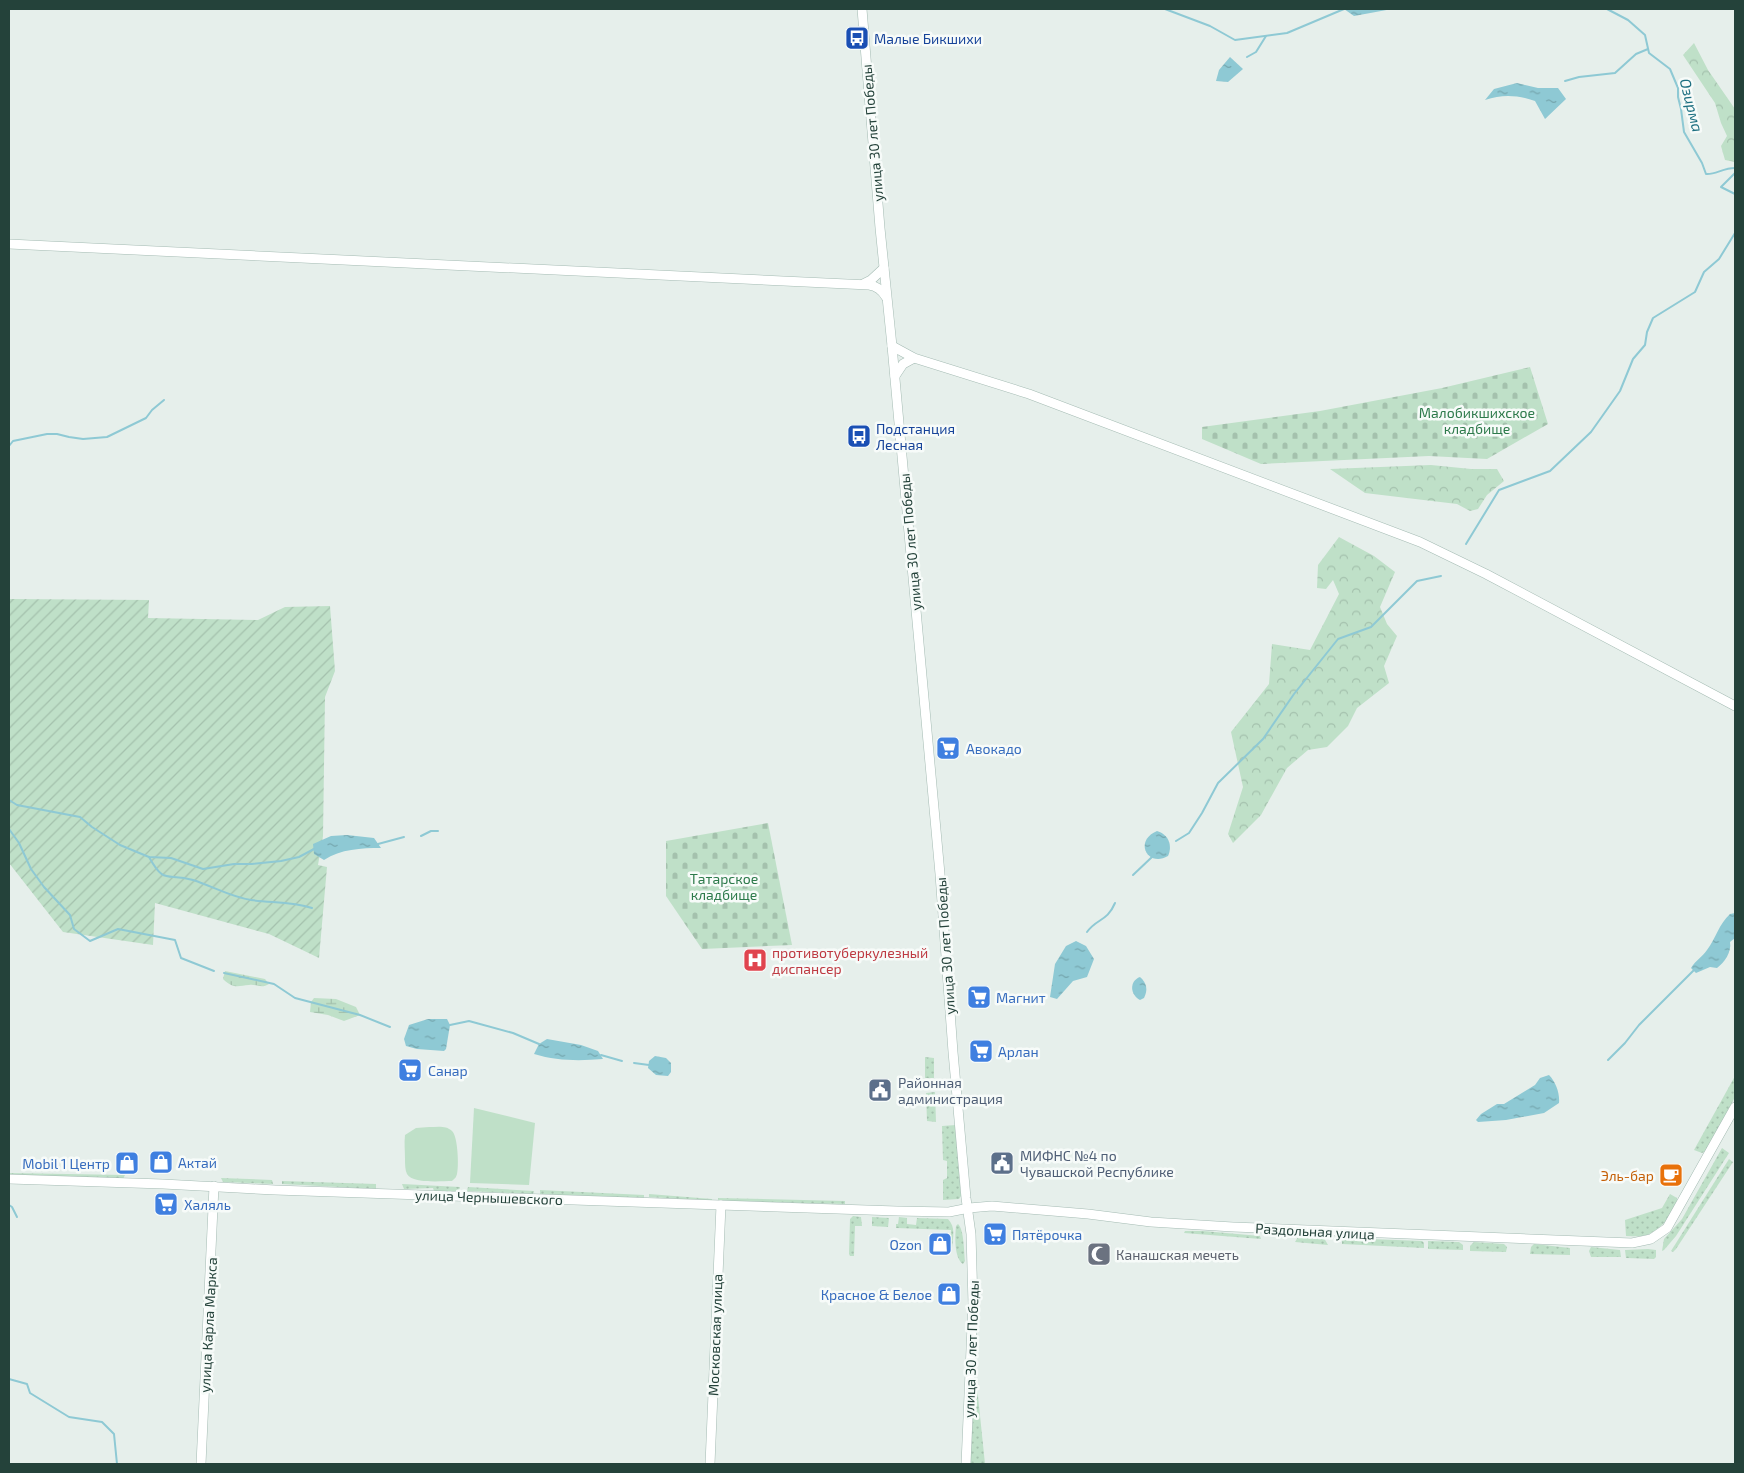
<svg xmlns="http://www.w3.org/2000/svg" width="1744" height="1473" viewBox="0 0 1744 1473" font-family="'Exo 2',sans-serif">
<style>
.grass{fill:url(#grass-dots)}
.forest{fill:url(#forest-crowns)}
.wetland{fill:url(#wetland-marsh)}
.cemetery{fill:url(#cemetery-stones)}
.garden{fill:url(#garden-furrows)}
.pitch{fill:#bfe0c8}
.water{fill:url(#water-ripples)}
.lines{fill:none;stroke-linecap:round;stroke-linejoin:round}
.stream{stroke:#8ec9d4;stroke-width:2}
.secondary-casing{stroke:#a4bbb3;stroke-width:10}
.secondary{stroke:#fff;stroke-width:9}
.labels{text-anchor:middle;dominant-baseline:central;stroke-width:5;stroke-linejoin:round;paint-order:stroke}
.transit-label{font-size:14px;fill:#164399;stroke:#f7fbf9;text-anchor:start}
.street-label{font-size:14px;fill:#24423a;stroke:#f7fbf9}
.park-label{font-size:14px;fill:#2d7a4b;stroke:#f7fbf9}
.shop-label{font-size:14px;fill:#366cbe;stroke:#f7fbf9;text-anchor:start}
.health-label{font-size:14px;fill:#be3a42;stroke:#f7fbf9;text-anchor:start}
.service-label{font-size:14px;fill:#4e5e75;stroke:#f7fbf9;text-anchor:start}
.food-label{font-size:14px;fill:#c56008;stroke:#f7fbf9;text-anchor:end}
.worship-label{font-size:14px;fill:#5b616d;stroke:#f7fbf9;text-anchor:start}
.water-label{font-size:15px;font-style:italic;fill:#1c6f80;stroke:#f7fbf9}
</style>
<defs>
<pattern id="grass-dots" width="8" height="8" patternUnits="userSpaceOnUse" patternTransform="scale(1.25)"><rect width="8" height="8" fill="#bfe0c8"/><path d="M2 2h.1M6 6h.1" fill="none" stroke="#a4c1ad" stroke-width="1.8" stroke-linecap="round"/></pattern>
<pattern id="forest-crowns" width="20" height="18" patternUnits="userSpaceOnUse" patternTransform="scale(1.25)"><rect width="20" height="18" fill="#bfe0c8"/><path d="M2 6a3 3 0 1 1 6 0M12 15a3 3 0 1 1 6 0" fill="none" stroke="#a4c1ad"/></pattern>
<pattern id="wetland-marsh" width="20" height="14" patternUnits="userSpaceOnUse" patternTransform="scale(1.25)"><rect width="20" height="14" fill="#bfe0c8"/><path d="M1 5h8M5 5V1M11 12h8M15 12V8" fill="none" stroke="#a4c1ad"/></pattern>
<pattern id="cemetery-stones" width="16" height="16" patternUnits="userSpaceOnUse" patternTransform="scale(1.25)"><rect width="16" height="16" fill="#bfe0c8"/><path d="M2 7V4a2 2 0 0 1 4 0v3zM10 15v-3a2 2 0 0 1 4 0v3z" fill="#a4c1ad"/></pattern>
<pattern id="garden-furrows" width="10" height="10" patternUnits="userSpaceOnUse" patternTransform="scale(1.25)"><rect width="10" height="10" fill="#bfe0c8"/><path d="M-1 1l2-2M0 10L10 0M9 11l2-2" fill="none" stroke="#a4c1ad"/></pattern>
<pattern id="water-ripples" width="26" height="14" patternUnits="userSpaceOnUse" patternTransform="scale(1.25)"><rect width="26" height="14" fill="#8ec9d4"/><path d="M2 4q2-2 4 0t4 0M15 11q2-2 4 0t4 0" fill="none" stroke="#74a5ad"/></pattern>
</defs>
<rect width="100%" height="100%" fill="#e6efeb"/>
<g class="grass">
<path d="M 925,1057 L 934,1058 L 934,1078 L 925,1078 Z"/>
<path d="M 1735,1076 L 1735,1097 L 1706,1151 L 1702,1153 L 1694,1150 Z"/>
<path d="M 935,1092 L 936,1122 L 927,1121 L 926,1093 Z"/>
<path d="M 956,1125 L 961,1196 L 959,1199 L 943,1200 L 943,1180 L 947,1178 L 947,1161 L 943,1160 L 942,1126 Z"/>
<path d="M 1722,1148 L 1729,1153 L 1676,1236 L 1664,1250 L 1662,1251 L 1664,1239 L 1682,1219 Z"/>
<path d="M 1729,1159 L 1733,1162 L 1676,1249 L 1673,1252 L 1671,1251 Z"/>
<path d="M 9,1173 L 125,1175 L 123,1179 L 9,1176 Z"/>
<path d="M 221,1178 L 272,1180 L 273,1184 L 223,1182 Z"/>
<path d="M 282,1181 L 376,1184 L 376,1189 L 282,1184 Z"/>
<path d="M 402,1184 L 460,1187 L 459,1191 L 434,1191 L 433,1188 L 404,1189 Z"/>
<path d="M 468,1187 L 534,1191 L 533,1194 L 467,1191 Z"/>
<path d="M 540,1190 L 644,1195 L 644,1199 L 540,1194 Z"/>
<path d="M 649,1194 L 712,1199 L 712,1201 L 649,1197 Z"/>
<path d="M 1670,1194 L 1677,1198 C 1679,1212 1659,1230 1647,1235 C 1640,1237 1633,1236 1626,1236 L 1625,1220 L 1662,1208 Z"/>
<path d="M 718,1198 L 845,1201 L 845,1204 L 718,1201 Z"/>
<path d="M 853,1216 L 861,1217 L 862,1226 L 855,1226 L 854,1256 L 850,1256 L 849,1254 L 850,1219 Z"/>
<path d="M 872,1217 L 889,1218 L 888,1227 L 872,1226 Z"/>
<path d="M 899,1217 L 907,1218 L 907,1224 L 916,1225 L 917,1218 L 948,1219 C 956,1227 953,1238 952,1248 L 950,1247 L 951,1230 L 896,1228 L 896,1224 L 898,1224 Z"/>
<path d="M 958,1224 C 964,1229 964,1252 965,1261 L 963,1264 C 954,1258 955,1236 956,1226 Z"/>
<path d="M 1185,1231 L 1203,1231 L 1260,1236 L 1261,1239 L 1184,1233 Z"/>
<path d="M 1298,1237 L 1324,1238 L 1328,1245 L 1295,1242 Z"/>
<path d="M 1345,1238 L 1422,1241 L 1424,1243 L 1424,1248 L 1342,1244 L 1342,1241 Z"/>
<path d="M 1428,1241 L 1459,1242 L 1463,1245 L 1463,1250 L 1428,1249 Z"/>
<path d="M 1474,1242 L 1504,1244 L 1507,1247 L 1506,1252 L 1470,1251 L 1470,1246 Z"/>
<path d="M 1534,1244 L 1570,1248 L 1570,1255 L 1530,1254 L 1531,1247 Z"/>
<path d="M 1591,1247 L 1620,1250 L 1621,1257 L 1591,1257 L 1589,1251 Z"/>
<path d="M 1648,1249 L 1656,1250 L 1656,1257 L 1654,1259 L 1626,1258 L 1625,1250 Z"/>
<path d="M 975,1367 L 985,1464 L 970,1464 L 970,1434 Z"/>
</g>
<g class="forest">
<path d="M 1694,43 L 1708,70 L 1735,109 L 1735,162 L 1725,160 L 1721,146 L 1727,136 L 1721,123 L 1715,103 L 1683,55 Z"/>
<path d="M 1431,465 L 1471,469 L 1497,469 L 1504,481 L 1487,495 L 1478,509 L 1470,511 L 1457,504 L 1365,493 L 1330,469 Z"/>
<path d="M 1339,537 L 1374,556 L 1395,572 L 1380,607 L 1387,624 L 1397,636 L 1384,666 L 1389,683 L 1357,708 L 1348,726 L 1327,747 L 1308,750 L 1287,768 L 1261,815 L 1233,843 L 1228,834 L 1243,787 L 1231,732 L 1269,684 L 1272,644 L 1310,650 L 1339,594 L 1333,580 L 1326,589 L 1317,588 L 1318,565 Z"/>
</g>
<g class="wetland">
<path d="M 225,971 L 265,979 L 269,984 C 261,989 258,984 249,985 C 238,986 233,989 223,979 Z"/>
<path d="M 314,998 L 336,999 L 356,1007 L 360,1015 L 344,1021 L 328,1015 L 310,1012 L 311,1002 Z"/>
</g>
<g class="cemetery">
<path d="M 1530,367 L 1548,424 L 1487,459 L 1429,456 L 1261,464 L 1202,439 L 1202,427 L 1320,411 L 1442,388 Z"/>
<path d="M 768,823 L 792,945 L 702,949 L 666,896 L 666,841 Z"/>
</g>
<path class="garden" d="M 9,599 L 149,600 L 148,618 L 258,620 L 285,607 L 330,606 L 335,671 L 325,697 L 323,836 L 318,865 L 327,867 L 319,958 L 269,934 L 155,903 L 153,945 L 63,932 L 9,863 Z"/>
<g class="pitch">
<path d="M 474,1108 L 535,1123 L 529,1185 L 470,1183 Z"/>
<path d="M 429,1127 C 437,1127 446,1125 452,1131 C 458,1136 459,1167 457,1174 C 456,1178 455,1178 452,1181 C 442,1181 412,1184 407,1174 C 405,1170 405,1164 405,1159 C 405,1151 404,1143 405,1135 L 416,1128 Z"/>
</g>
<g class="water">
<path d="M 1344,9 L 1392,9 L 1354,16 Z"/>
<path d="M 1230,57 L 1243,69 L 1228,82 L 1216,81 L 1219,70 Z"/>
<path d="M 1517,83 L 1538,88 L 1558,88 L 1566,99 L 1545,119 L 1535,101 C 1517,95 1503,94 1485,100 L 1494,89 Z"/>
<path d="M 1157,831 C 1168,834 1173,845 1168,856 C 1148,868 1133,841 1157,831 Z"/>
<path d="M 347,835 L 374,838 L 381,848 C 361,848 341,849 324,860 L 314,854 L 313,844 L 331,836 Z"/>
<path d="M 1735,913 L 1735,938 L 1730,942 C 1732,952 1724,963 1717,968 L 1710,967 L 1696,973 L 1691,968 C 1696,960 1702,957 1707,950 C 1716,938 1719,924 1730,914 Z"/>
<path d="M 1076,941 L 1086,946 L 1094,959 L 1087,977 L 1073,981 L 1057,999 L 1050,997 L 1055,964 L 1066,946 Z"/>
<path d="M 1140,977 C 1147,983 1148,990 1144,998 L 1140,1000 C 1130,995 1129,981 1140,977 Z"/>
<path d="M 428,1019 L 447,1019 L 450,1025 L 446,1049 L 444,1051 L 417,1049 L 406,1046 L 404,1039 L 409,1025 Z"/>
<path d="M 547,1039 L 581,1045 L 598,1051 L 603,1059 C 579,1061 557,1061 534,1054 L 539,1044 Z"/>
<path d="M 655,1056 L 666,1058 L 671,1063 L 671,1072 L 668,1076 L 656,1075 L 648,1068 L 649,1061 Z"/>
<path d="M 1549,1075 C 1556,1082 1560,1094 1559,1103 L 1544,1113 L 1506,1120 L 1478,1122 L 1476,1120 L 1481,1114 L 1497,1104 L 1504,1104 L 1535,1085 L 1540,1078 Z"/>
</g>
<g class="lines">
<g class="stream">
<path d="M 1165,9 L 1210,26 L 1235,40 L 1287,33 L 1344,9"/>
<path d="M 1607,9 L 1628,20 L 1645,35 L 1649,53 L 1670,69 L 1678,88 L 1678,97 L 1681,109 L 1684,132 L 1702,163 L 1706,174 C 1715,175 1723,168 1735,168"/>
<path d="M 1247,57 L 1256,52 L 1266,36"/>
<path d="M 1565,81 L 1579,77 L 1615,73 L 1636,54 L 1648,49"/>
<path d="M 1735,173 L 1721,187 L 1735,194"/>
<path d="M 9,446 L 13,441 L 47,434 L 57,434 L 69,437 L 83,439 L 107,437 L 146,418 L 152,410 L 164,400"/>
<path d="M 1466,544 L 1499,490 L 1550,471 L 1591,432 L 1620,391 L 1633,359 L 1645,345 L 1647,332 L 1653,318 L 1695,292 L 1704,272 L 1719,259 L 1735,233"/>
<path d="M 9,800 L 17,805 L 80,817 L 92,827 L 120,845 L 149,857 L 171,858 L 203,869 L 234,864 L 252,864 L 281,861 L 299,857 L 314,849"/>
<path d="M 9,829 L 19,843 L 31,869 L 44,887 L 70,915 L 74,929 L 90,941 L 118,929 L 175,940 L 181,958 L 214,971"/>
<path d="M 421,836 L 431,831 L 438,831"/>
<path d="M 1176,841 L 1189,833 L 1202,813 L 1218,783 L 1263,739 L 1294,694 L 1338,639 L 1371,627 L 1417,581 L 1441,576"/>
<path d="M 378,844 L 404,837"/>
<path d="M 149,857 C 165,886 167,872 193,880 C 212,886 231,897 251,900 C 272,903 291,901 312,908"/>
<path d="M 1133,875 L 1152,857"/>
<path d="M 1087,932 C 1097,918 1107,922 1115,903"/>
<path d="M 224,973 L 274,984 L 295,998 L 360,1015 L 390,1027"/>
<path d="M 450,1025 L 469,1021 L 513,1033 L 539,1044"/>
<path d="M 601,1055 L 622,1061"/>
<path d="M 1608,1060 L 1625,1043 L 1639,1025 L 1694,970"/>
<path d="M 634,1063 L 649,1065"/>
<path d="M 9,1205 L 12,1207 L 17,1217"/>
<path d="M 9,1379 L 27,1384 L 30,1393 L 69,1417 L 102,1422 L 114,1434 L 117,1464"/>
</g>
<g class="secondary-casing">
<g id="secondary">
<path d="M 862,9 L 880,228 L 892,346 L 940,874 L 953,1052 L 966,1198 L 971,1234 L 973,1303 L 966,1464"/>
<path d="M 9,244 L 869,285 C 877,286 882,290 886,297"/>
<path d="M 863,284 L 871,280 L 884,268"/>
<path d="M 892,346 L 914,358 L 1029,394 L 1420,542 L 1486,574 L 1735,706"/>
<path d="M 895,376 L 903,364 L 914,358"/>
<path d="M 9,1179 L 163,1184 L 275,1190 L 897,1211 L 949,1212 L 969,1208 L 992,1206 L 1088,1214 L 1151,1222 L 1233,1227 L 1632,1243 L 1651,1239 L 1667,1228 L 1735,1107"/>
<path d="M 201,1464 L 214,1186"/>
<path d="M 710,1464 L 721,1205"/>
</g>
</g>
<use href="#secondary" class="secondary"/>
</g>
<defs>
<g id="bus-square" transform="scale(1.25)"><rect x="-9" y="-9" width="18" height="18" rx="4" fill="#1a4fb4" stroke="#f7fbf9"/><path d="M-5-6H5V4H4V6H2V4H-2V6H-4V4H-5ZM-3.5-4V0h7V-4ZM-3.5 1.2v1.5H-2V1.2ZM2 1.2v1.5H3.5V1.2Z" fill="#fff"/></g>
<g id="supermarket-square" transform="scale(1.25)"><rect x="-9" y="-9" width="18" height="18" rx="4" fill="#3f7fe0" stroke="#f7fbf9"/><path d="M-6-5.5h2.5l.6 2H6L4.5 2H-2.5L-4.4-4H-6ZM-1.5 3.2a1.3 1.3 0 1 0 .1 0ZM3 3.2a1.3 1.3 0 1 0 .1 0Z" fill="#fff"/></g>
<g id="hospital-square" transform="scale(1.25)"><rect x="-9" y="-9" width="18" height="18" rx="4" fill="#e0444e" stroke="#f7fbf9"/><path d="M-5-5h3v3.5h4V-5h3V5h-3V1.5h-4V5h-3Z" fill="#fff"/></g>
<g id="civic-square" transform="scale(1.25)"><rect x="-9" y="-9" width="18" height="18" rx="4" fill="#5c6f8a" stroke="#f7fbf9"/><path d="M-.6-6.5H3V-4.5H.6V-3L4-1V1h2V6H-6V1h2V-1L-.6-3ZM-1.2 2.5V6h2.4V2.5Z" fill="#fff"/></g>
<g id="shop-square" transform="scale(1.25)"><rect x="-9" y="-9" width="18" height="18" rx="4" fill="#3f7fe0" stroke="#f7fbf9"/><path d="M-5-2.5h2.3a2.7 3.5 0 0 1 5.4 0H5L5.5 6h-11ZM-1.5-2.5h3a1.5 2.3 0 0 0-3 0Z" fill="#fff"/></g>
<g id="cafe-square" transform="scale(1.25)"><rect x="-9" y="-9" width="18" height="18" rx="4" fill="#e8710a" stroke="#f7fbf9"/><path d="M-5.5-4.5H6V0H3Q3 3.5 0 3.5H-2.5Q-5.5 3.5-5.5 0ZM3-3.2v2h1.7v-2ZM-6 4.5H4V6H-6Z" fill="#fff"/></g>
<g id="mosque-square" transform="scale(1.25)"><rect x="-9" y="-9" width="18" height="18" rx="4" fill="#6b7280" stroke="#f7fbf9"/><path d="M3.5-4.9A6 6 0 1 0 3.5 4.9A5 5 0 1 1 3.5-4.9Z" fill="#fff"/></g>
</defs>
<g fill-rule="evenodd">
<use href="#bus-square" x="857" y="38"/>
<use href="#bus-square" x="859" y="436"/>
<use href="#supermarket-square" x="948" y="748"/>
<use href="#hospital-square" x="755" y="960"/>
<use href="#supermarket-square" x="979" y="997"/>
<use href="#supermarket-square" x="981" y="1051"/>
<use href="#supermarket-square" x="410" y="1070"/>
<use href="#civic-square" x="880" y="1090"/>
<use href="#shop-square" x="161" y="1162"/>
<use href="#shop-square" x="127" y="1163"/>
<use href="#civic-square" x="1002" y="1163"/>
<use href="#cafe-square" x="1671" y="1175"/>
<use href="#supermarket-square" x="166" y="1204"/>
<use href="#supermarket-square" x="995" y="1234"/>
<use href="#shop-square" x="940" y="1244"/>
<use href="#mosque-square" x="1099" y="1254"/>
<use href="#shop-square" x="949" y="1294"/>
</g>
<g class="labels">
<g class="transit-label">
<text x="874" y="38">Малые Бикшихи</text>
<text x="876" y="428">Подстанция<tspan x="876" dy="16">Лесная</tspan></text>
</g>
<g class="street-label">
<text transform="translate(872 133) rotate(-95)">улица 30 лет Победы</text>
<text transform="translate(910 542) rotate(-95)">улица 30 лет Победы</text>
<text transform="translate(945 946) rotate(-94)">улица 30 лет Победы</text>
<text transform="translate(489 1197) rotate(2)">улица Чернышевского</text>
<text transform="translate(1315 1231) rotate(3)">Раздольная улица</text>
<text transform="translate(208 1325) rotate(-87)">улица Карла Маркса</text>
<text transform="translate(715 1335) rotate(-88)">Московская улица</text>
<text transform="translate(971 1349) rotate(-88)">улица 30 лет Победы</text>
</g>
<g class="park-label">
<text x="1477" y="412">Малобикшихское<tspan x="1477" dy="16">кладбище</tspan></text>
<text x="724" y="878">Татарское<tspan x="724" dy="16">кладбище</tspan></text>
</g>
<g class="shop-label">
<text x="966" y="748">Авокадо</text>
<text x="996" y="997">Магнит</text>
<text x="998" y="1051">Арлан</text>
<text x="428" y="1070">Санар</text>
<text x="178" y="1162">Актай</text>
<text x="110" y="1163" text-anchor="end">Mobil 1 Центр</text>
<text x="184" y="1204">Халяль</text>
<text x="1012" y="1234">Пятёрочка</text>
<text x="922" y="1244" text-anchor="end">Ozon</text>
<text x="932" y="1294" text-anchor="end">Красное &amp; Белое</text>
</g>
<g class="health-label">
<text x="772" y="952">противотуберкулезный<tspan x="772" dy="16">диспансер</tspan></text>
</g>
<g class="service-label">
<text x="898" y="1082">Районная<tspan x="898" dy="16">администрация</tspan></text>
<text x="1020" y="1155">МИФНС №4 по<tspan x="1020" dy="16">Чувашской Республике</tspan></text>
</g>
<g class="food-label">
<text x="1654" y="1175">Эль-бар</text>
</g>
<g class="worship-label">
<text x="1116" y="1254">Канашская мечеть</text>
</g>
<g class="water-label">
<text transform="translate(1692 105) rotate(76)">Озирма</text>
</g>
</g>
<rect width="1744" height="1473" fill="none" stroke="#24423a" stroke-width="20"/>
</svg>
